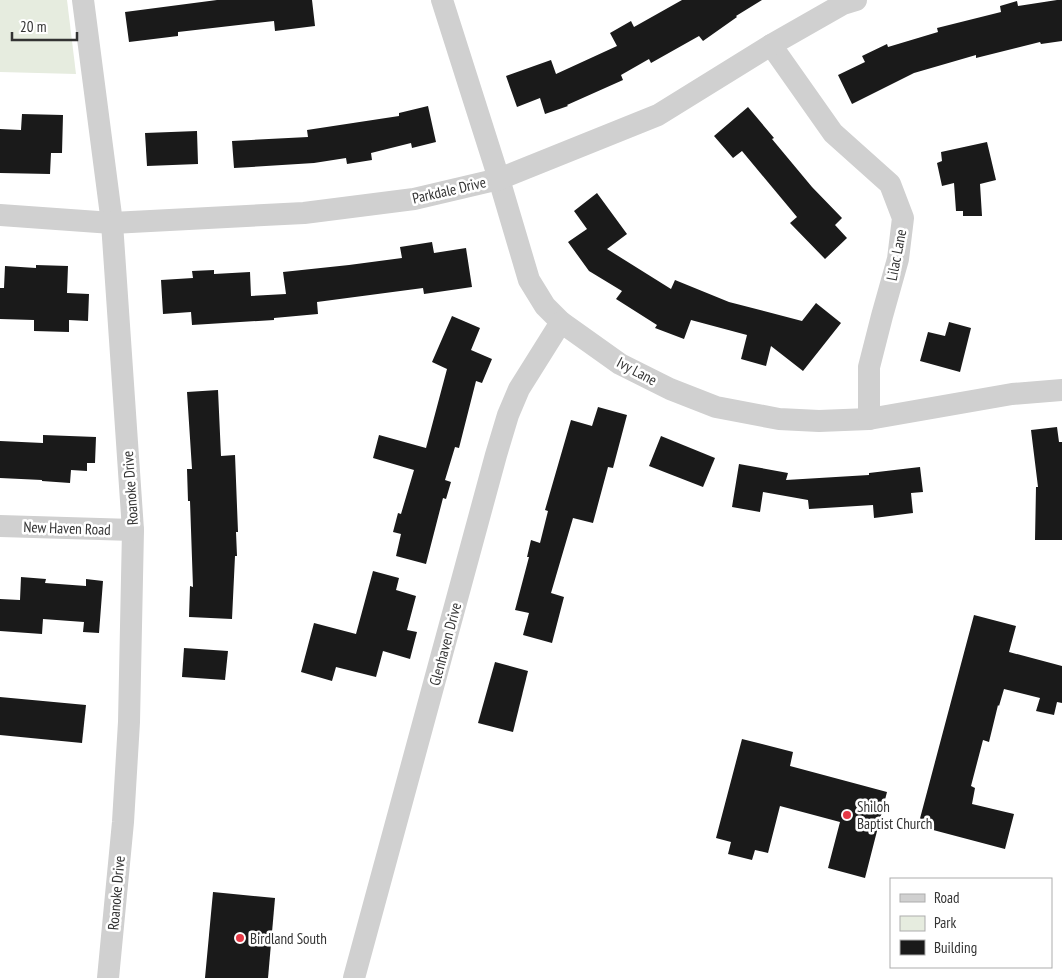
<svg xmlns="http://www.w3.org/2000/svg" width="1062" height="978" viewBox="0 0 1062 978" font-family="'PT Sans Narrow',sans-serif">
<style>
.green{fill:#e6ecdf}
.building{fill:#1a1a1a}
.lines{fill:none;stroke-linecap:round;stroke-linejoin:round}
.minor{stroke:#d0d0d0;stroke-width:22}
.poi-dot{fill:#e63946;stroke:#fff;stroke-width:2}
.labels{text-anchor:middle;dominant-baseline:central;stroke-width:5;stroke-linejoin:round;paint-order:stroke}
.street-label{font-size:15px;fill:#333;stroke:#fff}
.poi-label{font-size:15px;fill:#333;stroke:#fff;text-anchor:start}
</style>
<rect width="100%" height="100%" fill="#fff"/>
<path class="green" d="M 0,0 L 67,0 L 76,74 L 0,72 Z"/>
<g class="building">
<path d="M 217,0 L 312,0 L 315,26 L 275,31 L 274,21 L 178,32 L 178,36 L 129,42 L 125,12 Z"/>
<path d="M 682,0 L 762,0 L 736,16 L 737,17 L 703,41 L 699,36 L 651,63 L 649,59 L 621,75 L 623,80 L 567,105 L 568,106 L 545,114 L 540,98 L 517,107 L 506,76 L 551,60 L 556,74 L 617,46 L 610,33 L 631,21 L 634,27 Z"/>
<path d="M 1057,0 L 1062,0 L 1062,41 L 1041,44 L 1040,42 L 976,58 L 976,55 L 914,73 L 852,104 L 838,75 L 865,62 L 862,56 L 887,44 L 888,47 L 938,32 L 937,28 L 1001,12 L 1000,6 L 1017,1 L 1018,6 Z"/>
<path d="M 428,106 L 436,142 L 412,148 L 411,143 L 371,153 L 372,160 L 347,164 L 346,158 L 314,163 L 234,168 L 232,141 L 308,137 L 307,130 L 399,116 L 399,113 Z"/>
<path d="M 748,107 L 774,138 L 772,139 L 812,187 L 842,218 L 835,225 L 847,238 L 825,259 L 790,223 L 797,217 L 742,151 L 733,158 L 714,136 Z"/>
<path d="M 22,114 L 63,115 L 62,153 L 51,153 L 50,174 L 0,173 L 0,129 L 21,130 Z"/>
<path d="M 197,131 L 198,164 L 147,166 L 145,133 Z"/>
<path d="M 987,142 L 996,180 L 980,184 L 982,216 L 963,216 L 963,211 L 956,211 L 954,183 L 942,186 L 937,163 L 942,161 L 941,152 Z"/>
<path d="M 597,193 L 627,234 L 607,249 L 671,289 L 675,280 L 729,302 L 802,321 L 816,303 L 841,323 L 803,371 L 771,346 L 766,366 L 741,359 L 747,335 L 691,320 L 684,339 L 655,328 L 657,325 L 616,299 L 622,291 L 589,271 L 568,242 L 587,229 L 574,211 Z"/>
<path d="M 432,242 L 434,253 L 466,248 L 472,287 L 424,294 L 423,288 L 317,302 L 318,314 L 274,318 L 274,320 L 192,325 L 191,312 L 163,314 L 161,280 L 193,278 L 192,271 L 214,270 L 214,274 L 250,272 L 251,296 L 286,294 L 283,272 L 349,265 L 402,258 L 400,247 Z"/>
<path d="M 36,265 L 68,266 L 67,293 L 89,294 L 88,321 L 69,320 L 69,332 L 34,331 L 34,320 L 0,319 L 0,288 L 4,288 L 5,266 L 36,268 Z"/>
<path d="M 452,316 L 480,328 L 471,350 L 492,359 L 482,383 L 476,381 L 459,448 L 455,447 L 445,480 L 451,482 L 446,499 L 443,498 L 426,564 L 396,556 L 401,534 L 393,532 L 398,513 L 401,514 L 414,470 L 373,458 L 379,435 L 426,448 L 447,369 L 432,362 Z"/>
<path d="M 949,322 L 971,328 L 960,372 L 920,361 L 928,332 L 945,336 Z"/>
<path d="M 218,390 L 221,456 L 235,455 L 238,532 L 236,532 L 237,556 L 235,556 L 232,619 L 189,617 L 190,586 L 193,587 L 190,501 L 188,501 L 187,469 L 192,469 L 187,392 Z"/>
<path d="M 598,407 L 627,415 L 613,468 L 608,467 L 593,523 L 573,518 L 551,593 L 564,597 L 552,643 L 523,635 L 529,613 L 515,610 L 529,557 L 527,557 L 531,540 L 540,543 L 548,511 L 545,510 L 571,420 L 592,426 Z"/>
<path d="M 1057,427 L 1059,442 L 1062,442 L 1062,540 L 1035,540 L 1036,487 L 1038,487 L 1031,430 Z"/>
<path d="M 43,435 L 96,437 L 95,463 L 87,463 L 87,471 L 71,470 L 70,483 L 42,481 L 42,480 L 0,478 L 0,441 L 43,443 Z"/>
<path d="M 661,436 L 715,458 L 703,487 L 649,466 Z"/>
<path d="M 739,464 L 788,473 L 786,480 L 869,475 L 869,473 L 920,467 L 923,492 L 911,493 L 913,513 L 874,518 L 873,505 L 809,509 L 808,500 L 763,492 L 760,512 L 732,507 Z"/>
<path d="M 373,571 L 399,578 L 396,590 L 416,596 L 407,630 L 417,632 L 410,659 L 383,651 L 376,677 L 336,667 L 332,681 L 301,672 L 314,623 L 356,634 Z"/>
<path d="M 21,577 L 46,579 L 45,583 L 86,586 L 86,579 L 103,581 L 99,633 L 83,632 L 84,622 L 43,619 L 42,634 L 0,631 L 0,599 L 20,600 Z"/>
<path d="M 974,615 L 1016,626 L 1009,652 L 1062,666 L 1062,703 L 1057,702 L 1054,715 L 1036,711 L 1040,698 L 1004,689 L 999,706 L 998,705 L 989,742 L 983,740 L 971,786 L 975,788 L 972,804 L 1014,814 L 1005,849 L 918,826 Z"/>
<path d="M 184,648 L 228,651 L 225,680 L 182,677 Z"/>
<path d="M 495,662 L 528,671 L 513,732 L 478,723 Z"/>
<path d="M 0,697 L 86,705 L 82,743 L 0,735 Z"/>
<path d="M 742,739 L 793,752 L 790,766 L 887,792 L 865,878 L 828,868 L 840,822 L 780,806 L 768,853 L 755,850 L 752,860 L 728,854 L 731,842 L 716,838 Z"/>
<path d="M 213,892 L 275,898 L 268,978 L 205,978 Z"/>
</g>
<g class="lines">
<g class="minor">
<path d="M 83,0 L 112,223 L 133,530 L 129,722 L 123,822 L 108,978"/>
<path d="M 442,0 L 499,179 L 529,280 L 545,306 L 561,322 L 620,364 L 670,389 L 716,407 L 779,419 L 819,421 L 869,419 L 1012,394 L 1062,390"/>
<path d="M 771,45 L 833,133 L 890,184 L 903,218 L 898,259 L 882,316 L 869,367 L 869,419"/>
<path d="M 0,215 L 112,223 L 304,213 L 414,199 L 499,179 L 658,115 L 771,45 L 843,4 L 856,0"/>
<path d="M 0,526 L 133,530"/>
<path d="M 354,978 L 496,455 L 508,415 L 519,389 L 561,322"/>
</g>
</g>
<g class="poi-dot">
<circle cx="847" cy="815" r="5"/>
<circle cx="240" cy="938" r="5"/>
</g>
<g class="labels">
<g class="street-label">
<text transform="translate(449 190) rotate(-13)">Parkdale Drive</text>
<text transform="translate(896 255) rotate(-79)">Lilac Lane</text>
<text transform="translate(637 371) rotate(28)">Ivy Lane</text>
<text transform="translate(130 488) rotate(-94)">Roanoke Drive</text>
<text transform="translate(67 528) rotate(2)">New Haven Road</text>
<text transform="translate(445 644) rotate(-75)">Glenhaven Drive</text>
<text transform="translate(116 893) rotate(-85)">Roanoke Drive</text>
</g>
<g class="poi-label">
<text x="857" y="806">Shiloh<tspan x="857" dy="17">Baptist Church</tspan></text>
<text x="250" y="938">Birdland South</text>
</g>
</g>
<rect x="890" y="878" width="162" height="90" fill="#ffffff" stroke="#adadad"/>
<rect x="900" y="894" width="25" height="8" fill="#d0d0d0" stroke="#adadad"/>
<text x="934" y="903" font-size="15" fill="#333333">Road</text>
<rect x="900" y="916" width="25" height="15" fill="#e6ecdf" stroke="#adadad"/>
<text x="934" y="928" font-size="15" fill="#333333">Park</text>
<rect x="900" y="940" width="25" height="15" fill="#1a1a1a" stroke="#adadad"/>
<text x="934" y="953" font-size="15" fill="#333333">Building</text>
<path d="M12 32v8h65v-8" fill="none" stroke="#333333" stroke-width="2.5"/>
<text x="20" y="32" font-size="15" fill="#333333" stroke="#ffffff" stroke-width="4" paint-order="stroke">20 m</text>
</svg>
